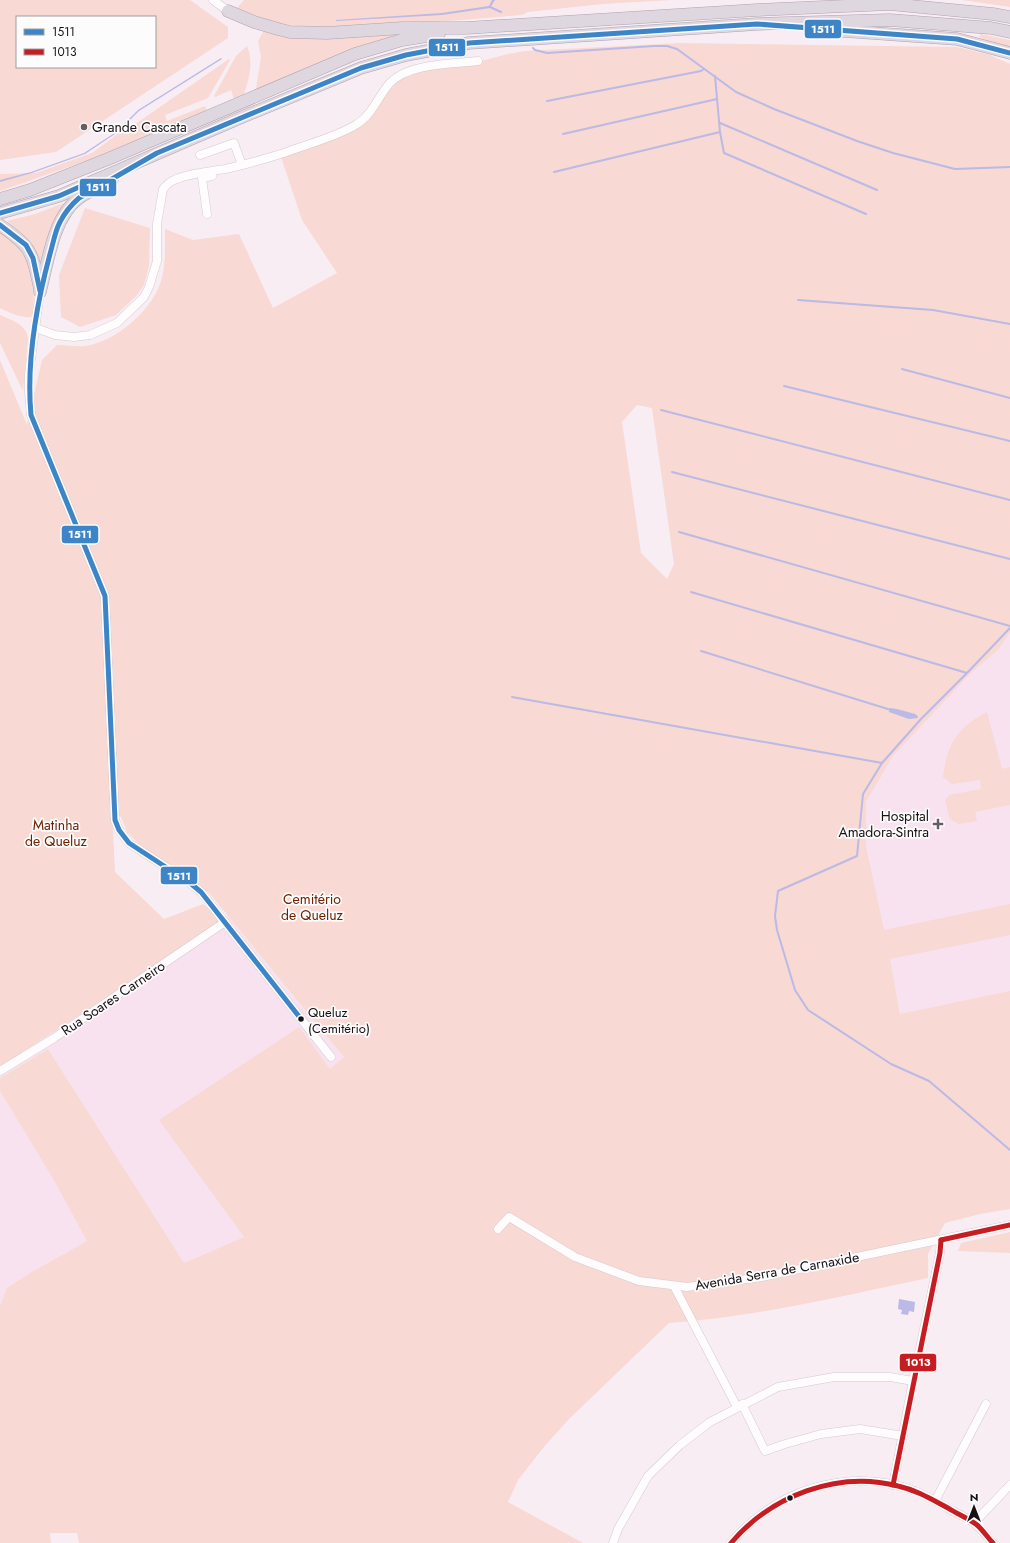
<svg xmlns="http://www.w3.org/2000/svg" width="1010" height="1543" viewBox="0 0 1010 1543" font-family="Jost,sans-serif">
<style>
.built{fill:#f8e2ef}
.green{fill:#f8d9d3;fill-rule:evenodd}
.water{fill:#bbb9e5}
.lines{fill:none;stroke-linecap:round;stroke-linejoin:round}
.stream{stroke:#bbb9e5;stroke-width:2}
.minor-casing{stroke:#d4cacf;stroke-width:9}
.highway-casing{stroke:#aea3ae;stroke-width:13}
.minor{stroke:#fefcfd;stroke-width:8}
.highway{stroke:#ded7e0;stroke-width:12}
.bus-1-casing{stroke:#fcfcfc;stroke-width:8}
.bus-2-casing{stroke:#fcfcfc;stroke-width:8}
.bus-1{stroke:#3d85c6;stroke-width:5}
.bus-2{stroke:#c61d23;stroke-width:5}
.poi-dot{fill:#665d62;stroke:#fcfcfc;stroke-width:1.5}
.bus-dot{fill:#171014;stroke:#fcfcfc;stroke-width:1.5}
.labels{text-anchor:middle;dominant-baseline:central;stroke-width:3.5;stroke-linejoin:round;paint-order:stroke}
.bus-label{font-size:13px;fill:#171014;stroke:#fcfcfc;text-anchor:start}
.poi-label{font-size:14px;fill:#171014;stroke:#fcfcfc;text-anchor:start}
.park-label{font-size:14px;fill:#6d2200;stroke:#fcfcfc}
.street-label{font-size:14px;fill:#171014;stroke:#fcfcfc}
.line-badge{stroke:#fcfcfc;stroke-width:1.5}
.badge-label{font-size:11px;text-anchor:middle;font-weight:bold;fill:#fff}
</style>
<rect width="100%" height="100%" fill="#f9edf4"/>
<g class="built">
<path d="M 1010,633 L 1010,1015 L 905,1036 L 866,846 L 866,802 L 893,756 L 971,673 L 998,650 Z"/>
<path d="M 227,915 L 344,1057 L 331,1069 L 159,1119 L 244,1237 L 184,1263 L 48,1049 L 0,1078 L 0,1067 L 219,923 Z"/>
<path d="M 0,1091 L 52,1177 L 87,1241 L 28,1274 L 7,1288 L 0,1306 Z"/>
</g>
<g class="green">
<path d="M 0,0 L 190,0 L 228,27 L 228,38 L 56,152 L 0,160 ZM 17,17 L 155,17 L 155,67 L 17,67 Z"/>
<path d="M 244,0 L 672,0 L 602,4 L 528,12 L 522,15 C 474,19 427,23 379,25 C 326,27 287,33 237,8 Z"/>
<path d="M 962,0 L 1010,0 L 1010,7 Z"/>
<path d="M 264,30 L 398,33 L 399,35 L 256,89 L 261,57 L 258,41 Z"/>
<path d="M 981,34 L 1010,40 L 1010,50 L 979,37 Z"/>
<path d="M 681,43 L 957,47 L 990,55 L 1010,64 L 1010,633 L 998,650 L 971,673 L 893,756 L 866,802 L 866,846 L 884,930 L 1010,904 L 1010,935 L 890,959 L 900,1014 L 1010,991 L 1010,1209 L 980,1214 L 945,1223 L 928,1254 L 928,1278 C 842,1296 756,1317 669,1323 L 569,1419 L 543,1448 L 518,1480 L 508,1502 L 583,1543 L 79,1543 L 77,1533 L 50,1533 L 51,1543 L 0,1543 L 0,1306 L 7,1288 L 28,1274 L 87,1241 L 52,1177 L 0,1091 L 0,1078 L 48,1049 L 184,1263 L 244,1237 L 159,1120 L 299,1027 L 330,1069 L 344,1057 L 209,893 L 143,848 L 127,832 L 121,817 L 112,812 L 115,872 L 164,919 L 203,904 L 225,922 L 219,923 L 0,1067 L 0,360 L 27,425 L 42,360 L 57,345 C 66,345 76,347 85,346 C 115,342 152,311 161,281 C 166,265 165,246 165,229 L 193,240 L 239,234 L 273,308 L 337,273 L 302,220 L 280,154 L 358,124 L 408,71 L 470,64 L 508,54 L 525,51 ZM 637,405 L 652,408 L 674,564 L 667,579 L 641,553 L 622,422 Z"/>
<path d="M 247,46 C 254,62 249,79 244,94 L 234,99 L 231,90 L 215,97 L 214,96 L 236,56 Z"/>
<path d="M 229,59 L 230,60 L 208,98 L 165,115 L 167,121 L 205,106 L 207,111 L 94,158 L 0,191 L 0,174 L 36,173 L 92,153 L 115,136 L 126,126 L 129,127 L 134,125 Z"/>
<path d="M 64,203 L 65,204 L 43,272 L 31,245 L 7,221 L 35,214 Z"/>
<path d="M 85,208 L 150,228 L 149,266 L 144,285 L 137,295 L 116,315 L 80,327 L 61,317 L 59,275 Z"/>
<path d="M 0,231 L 20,245 L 33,271 L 34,314 L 31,317 C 20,318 10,313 0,308 Z"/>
<path d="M 0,315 C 12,320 28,325 28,340 L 23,391 L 0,343 Z"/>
<path d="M 987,712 L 1002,769 L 1010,767 L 1010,805 L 975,812 L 977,821 L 959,824 L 950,819 L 945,801 L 949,795 L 981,789 L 980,780 L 952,784 L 943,777 C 947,745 957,727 987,712 Z"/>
<path d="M 1010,1232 L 1010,1253 L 958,1251 L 961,1243 Z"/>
</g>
<g class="water">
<path d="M 492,0 L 495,0 L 490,8 L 442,15 L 336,21 L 336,20 L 442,13 L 489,6 Z"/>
<path d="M 221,58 L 222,59 L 139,111 L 118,132 L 85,154 L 32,173 L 0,182 L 0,180 L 31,172 L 84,153 L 116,132 L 138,110 Z"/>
<path d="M 890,708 L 897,709 L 915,714 L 917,715 L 918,718 L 909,719 L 889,712 Z"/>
<path d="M 899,1299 L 915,1302 L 914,1312 L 909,1311 L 908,1315 L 901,1314 L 902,1310 L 898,1309 Z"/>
</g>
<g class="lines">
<g class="stream">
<path d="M 490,7 L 501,12"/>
<path d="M 533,48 L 535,50 L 547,53 L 654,46 L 667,46 L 677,49 L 736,92 L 774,109 L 857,141 L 893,153 L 955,169 L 1010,167"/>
<path d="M 547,101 L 701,71 L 704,69"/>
<path d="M 720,123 L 877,190"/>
<path d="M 720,132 L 724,153 L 866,214"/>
<path d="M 563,134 L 717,99"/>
<path d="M 554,172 L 720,132 L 715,76"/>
<path d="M 798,300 L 933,310 L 1010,324"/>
<path d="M 902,369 L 1010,398"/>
<path d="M 784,386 L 1010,441"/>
<path d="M 661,410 L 1010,500"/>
<path d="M 672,472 L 1010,559"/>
<path d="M 679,532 L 1010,626"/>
<path d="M 691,592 L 967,673"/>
<path d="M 1010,628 L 967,673 L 921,719 L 882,763 L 863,794 L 857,856 L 778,891 L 775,916 L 777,930 L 795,990 L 808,1010 L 891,1064 L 929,1081 L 1010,1150"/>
<path d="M 701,651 L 891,710"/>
<path d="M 512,697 L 882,763"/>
</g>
<g class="minor-casing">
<g id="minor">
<path d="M 213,0 L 228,11"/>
<path d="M 200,155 L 234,143 L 242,165"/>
<path d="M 207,214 L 202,178 L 212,176"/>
<path d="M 40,292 L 29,374 L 29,392 L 31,415 L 105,596 L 115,820 L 119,830 L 129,843 L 190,883 L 201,892 L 331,1057"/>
<path d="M 36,328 L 55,335 L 74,337 L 90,335 L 117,323 L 144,297 L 149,287 L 157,261 L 157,224 L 163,189 C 166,186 168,183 172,181 C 188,173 208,172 225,169 C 245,165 264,159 284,153 C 305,145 339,136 357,124 C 372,115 378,97 389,84 C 407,63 452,64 478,61"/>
<path d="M 0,1071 L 54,1038 L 225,922"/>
<path d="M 498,1229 L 509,1217 L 575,1257 L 639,1281 L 687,1287 L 761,1277 L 1010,1225"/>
<path d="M 674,1286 L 737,1407"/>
<path d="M 742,1404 L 765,1451 L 785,1444 L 821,1434 L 860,1429 L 903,1436"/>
<path d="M 893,1485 L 913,1381 L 940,1253 L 941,1240"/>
<path d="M 935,1501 L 986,1404"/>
<path d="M 974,1523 L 1010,1485"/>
<path d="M 613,1543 L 618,1529 L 648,1476 L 680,1445 L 710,1422 L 778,1387 L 834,1377 L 890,1377 L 913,1381"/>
<path d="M 731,1543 C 742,1529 757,1517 772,1507 C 814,1480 868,1473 915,1491 C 926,1496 937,1502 947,1508 C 956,1513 966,1517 974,1523 C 981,1528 987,1537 993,1543"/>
</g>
</g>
<g class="highway-casing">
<g id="highway">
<path d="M 228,11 L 254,22 L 278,29 L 290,32 L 327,33 L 403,28 L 466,28 L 757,10 L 890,4 L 993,14 L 1010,17"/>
<path d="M 816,29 L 957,39 L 1010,53"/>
<path d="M 0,199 L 30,190 L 108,159 L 355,54 L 402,40 L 439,34"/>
<path d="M 0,213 L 59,196 L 235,120 L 361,68 L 406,55 L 469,43 L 757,24 L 890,20 L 991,28 L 1010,32"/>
<path d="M 0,225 C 32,247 32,252 40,289"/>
<path d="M 40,292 C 48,262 53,217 79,198 C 88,191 101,187 112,180"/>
</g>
</g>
<use href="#minor" class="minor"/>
<use href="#highway" class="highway"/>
<g class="bus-1-casing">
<g id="bus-1">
<path d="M 0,213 L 59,196 L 86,184"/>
<path d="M 0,225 L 26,245 L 33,258 L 40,291"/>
<path d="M 301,1019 L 201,892 L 190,883 L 129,843 L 119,830 L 115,820 L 105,596 L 31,415 C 26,361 36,306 50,254 C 53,244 55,231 60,222 C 65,212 71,205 79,198 L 157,153 L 361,68 L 406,55 L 469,43 L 757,24 L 957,39 L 1010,53"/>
</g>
</g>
<g class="bus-2-casing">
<g id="bus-2">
<path d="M 941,1240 L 1010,1225"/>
<path d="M 893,1485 L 940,1253 L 941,1240"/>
<path d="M 731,1543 C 771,1496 837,1470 898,1486 C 916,1490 931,1499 948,1508 C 957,1514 968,1518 977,1525 C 983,1530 987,1537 993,1543"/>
</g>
</g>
<use href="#bus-1" class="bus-1"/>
<use href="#bus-2" class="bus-2"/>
</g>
<g class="poi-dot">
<circle cx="84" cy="127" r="4"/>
<path d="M936 818h4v4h4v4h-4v4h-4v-4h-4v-4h4z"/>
</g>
<g class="bus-dot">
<circle cx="301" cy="1019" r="3.5"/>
<circle cx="790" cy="1498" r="3.5"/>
</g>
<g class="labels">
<g class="bus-label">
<text x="308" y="1012">Queluz<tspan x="308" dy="16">(Cemitério)</tspan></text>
</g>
<g class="poi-label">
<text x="92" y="127">Grande Cascata</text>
<text x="929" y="816" text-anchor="end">Hospital<tspan x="929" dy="16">Amadora-Sintra</tspan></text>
</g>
<g class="park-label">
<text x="56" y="825">Matinha<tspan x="56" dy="16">de Queluz</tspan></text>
<text x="312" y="899">Cemitério<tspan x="312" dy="16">de Queluz</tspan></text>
</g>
<g class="street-label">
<text transform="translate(113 998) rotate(-34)">Rua Soares Carneiro</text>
<text transform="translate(777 1271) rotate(-10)">Avenida Serra de Carnaxide</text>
</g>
</g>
<g class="line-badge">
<rect x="804" y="19" width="38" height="20" rx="4" fill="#3d85c6"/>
<rect x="428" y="38" width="38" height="19" rx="4" fill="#3d85c6"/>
<rect x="79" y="178" width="38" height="19" rx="4" fill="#3d85c6"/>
<rect x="61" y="525" width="38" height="19" rx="4" fill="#3d85c6"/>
<rect x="160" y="866" width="38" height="19" rx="4" fill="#3d85c6"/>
<rect x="899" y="1353" width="38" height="19" rx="4" fill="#c61d23"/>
</g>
<g class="badge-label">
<text x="823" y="33">1511</text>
<text x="447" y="51">1511</text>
<text x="98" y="191">1511</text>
<text x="80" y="538">1511</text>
<text x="179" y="880">1511</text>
<text x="918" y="1366">1013</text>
</g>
<rect x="16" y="16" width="140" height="52" fill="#fcfcfc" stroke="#a09e9f"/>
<rect x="24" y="29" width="20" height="6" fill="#3d85c6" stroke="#a09e9f"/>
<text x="52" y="36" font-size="12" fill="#171014">1511</text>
<rect x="24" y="49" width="20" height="6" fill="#c61d23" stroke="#a09e9f"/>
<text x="52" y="56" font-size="12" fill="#171014">1013</text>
<g transform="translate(974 1507)" stroke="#fcfcfc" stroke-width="3" paint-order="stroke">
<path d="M0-3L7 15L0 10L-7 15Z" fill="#171014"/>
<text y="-6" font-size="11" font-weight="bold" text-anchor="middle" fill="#171014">N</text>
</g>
</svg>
